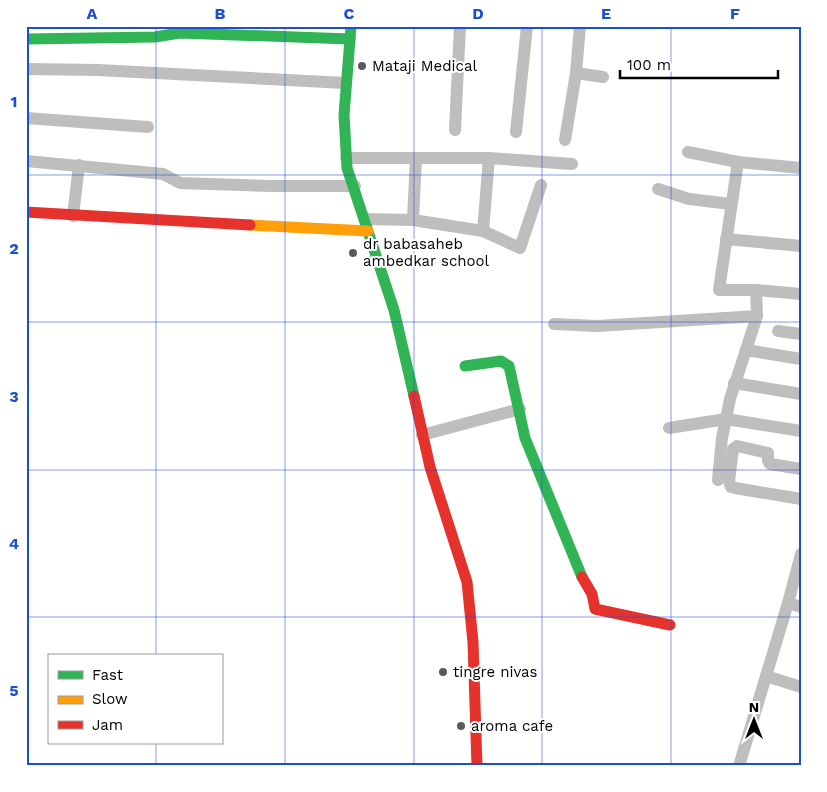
<svg xmlns="http://www.w3.org/2000/svg" width="827" height="792" viewBox="0 0 827 792" font-family="'Work Sans',sans-serif">
<style>
.lines{fill:none;stroke-linecap:round;stroke-linejoin:round}
.street{stroke:#bebebe;stroke-width:12}
.fast{stroke:#30b455;stroke-width:11}
.slow{stroke:#ff9f0a;stroke-width:11}
.jam{stroke:#e5322d;stroke-width:11}
.grid{fill:none;stroke:#1d4ed8;stroke-width:1;stroke-opacity:0.55}
.poi-dot{fill:#595959;stroke:#fff;stroke-width:2}
.labels{text-anchor:middle;dominant-baseline:central;stroke-width:4;stroke-linejoin:round;paint-order:stroke}
.poi-label{font-size:15px;fill:#000;stroke:#fff;text-anchor:start}
.neatline{fill:none;stroke:#1d4ed8;stroke-width:2}
.grid-label{font-size:16px;text-anchor:middle;font-weight:bold;fill:#1d4ed8}
</style>
<rect width="100%" height="100%" fill="#fff"/>
<g class="lines">
<g class="street">
<path d="M 26,69 L 98,70 L 345,83"/>
<path d="M 576,73 L 603,77"/>
<path d="M 26,118 L 148,127"/>
<path d="M 455,130 L 460,26"/>
<path d="M 516,132 L 527,26"/>
<path d="M 565,140 L 576,73 L 580,26"/>
<path d="M 688,152 L 738,162 L 801,168"/>
<path d="M 346,158 L 489,158 L 572,164"/>
<path d="M 26,161 L 163,174 L 180,183 L 272,186 L 355,186"/>
<path d="M 738,162 L 719,290 L 756,290 L 801,294"/>
<path d="M 658,189 L 689,199 L 731,204"/>
<path d="M 73,216 L 79,165"/>
<path d="M 365,219 L 413,220 L 483,231 L 520,248 L 541,185"/>
<path d="M 413,220 L 416,158"/>
<path d="M 483,231 L 489,158"/>
<path d="M 726,239 L 801,246"/>
<path d="M 554,324 L 597,326 L 757,316"/>
<path d="M 778,331 L 801,334"/>
<path d="M 746,350 L 801,359"/>
<path d="M 734,383 L 801,394"/>
<path d="M 669,428 L 726,419 L 801,431"/>
<path d="M 422,435 L 520,409"/>
<path d="M 801,469 L 770,464 L 768,461 L 768,453 L 737,446 L 733,449 L 729,481 L 731,487 L 735,488 L 801,499"/>
<path d="M 718,480 L 722,438 L 730,399 L 757,316 L 756,290"/>
<path d="M 788,603 L 801,607"/>
<path d="M 766,676 L 801,687"/>
<path d="M 739,766 L 788,603 L 801,554"/>
</g>
<g class="fast">
<path d="M 351,26 L 344,115 L 347,168 L 394,310 L 414,396"/>
<path d="M 26,39 L 155,37 L 180,33 L 350,39"/>
<path d="M 465,366 L 501,361 L 509,366 L 525,438 L 582,577"/>
</g>
<path class="slow" d="M 250,225 L 368,231"/>
<g class="jam">
<path d="M 26,212 L 250,225"/>
<path d="M 414,396 L 430,467 L 467,582 L 473,642 L 477,766"/>
<path d="M 582,577 L 592,594 L 595,609 L 670,625"/>
</g>
</g>
<path class="grid" d="M 156,26 L 156,656M 285,26 L 285,766M 414,26 L 414,766M 542,26 L 542,766M 671,26 L 671,766M 26,175 L 801,175M 26,322 L 801,322M 26,470 L 801,470M 26,617 L 801,617M 156,743 L 156,766"/>
<g class="poi-dot">
<circle cx="362" cy="66" r="5"/>
<circle cx="353" cy="253" r="5"/>
<circle cx="443" cy="672" r="5"/>
<circle cx="461" cy="726" r="5"/>
</g>
<g class="labels">
<g class="poi-label">
<text x="372" y="66">Mataji Medical</text>
<text x="363" y="244">dr babasaheb<tspan x="363" dy="17">ambedkar school</tspan></text>
<text x="453" y="672">tingre nivas</text>
<text x="471" y="726">aroma cafe</text>
</g>
</g>
<rect width="827" height="792" fill="none" stroke="#ffffff" stroke-width="55"/>
<rect x="48" y="654" width="175" height="90" fill="#ffffff" stroke="#999999"/>
<rect x="58" y="671" width="25" height="8" fill="#30b455" stroke="#999999"/>
<text x="92" y="680" font-size="15" fill="#000000">Fast</text>
<rect x="58" y="696" width="25" height="8" fill="#ff9f0a" stroke="#999999"/>
<text x="92" y="704" font-size="15" fill="#000000">Slow</text>
<rect x="58" y="721" width="25" height="8" fill="#e5322d" stroke="#999999"/>
<text x="92" y="730" font-size="15" fill="#000000">Jam</text>
<g transform="translate(754 720)" stroke="#ffffff" stroke-width="4" paint-order="stroke">
<path d="M0-4L9 19L0 12L-9 19Z" fill="#000000"/>
<text y="-8" font-size="14" font-weight="bold" text-anchor="middle" fill="#000000">N</text>
</g>
<path d="M620 70v8h158v-8" fill="none" stroke="#000000" stroke-width="2.5"/>
<text x="627" y="70" font-size="15" fill="#000000" stroke="#ffffff" stroke-width="4" paint-order="stroke">100 m</text>
<rect x="28" y="28" width="772" height="736" class="neatline"/>
<g class="grid-label">
<text x="92" y="19">A</text>
<text x="220" y="19">B</text>
<text x="349" y="19">C</text>
<text x="478" y="19">D</text>
<text x="606" y="19">E</text>
<text x="735" y="19">F</text>
<text x="14" y="107">1</text>
<text x="14" y="254">2</text>
<text x="14" y="402">3</text>
<text x="14" y="549">4</text>
<text x="14" y="696">5</text>
</g>
</svg>
